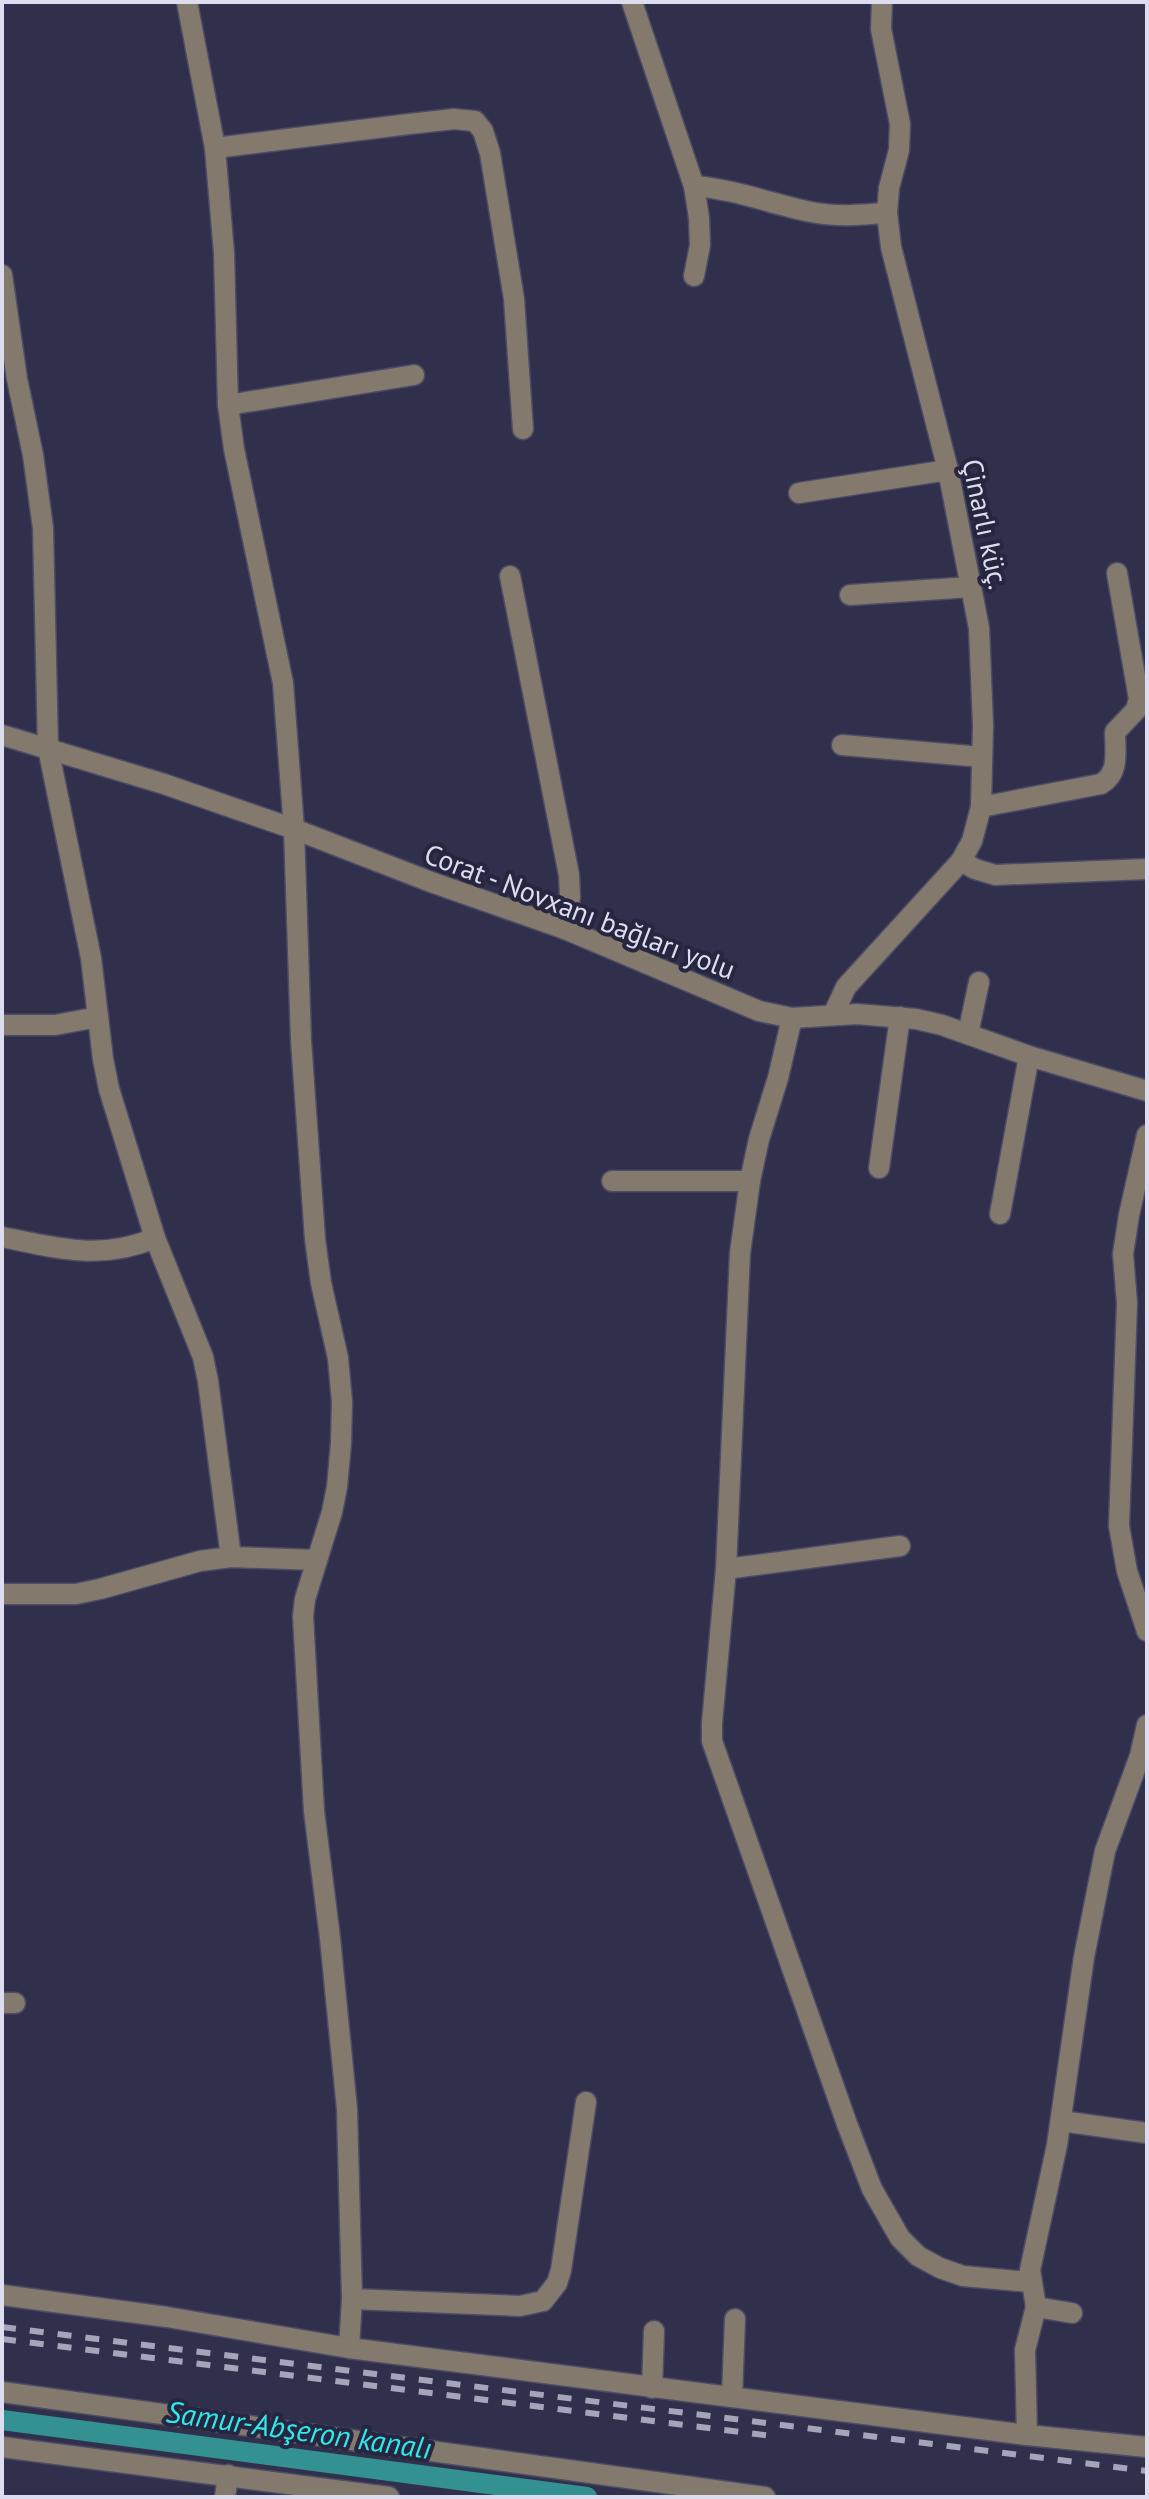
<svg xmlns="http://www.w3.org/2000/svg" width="1149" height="2499" viewBox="0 0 1149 2499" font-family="'PT Sans',sans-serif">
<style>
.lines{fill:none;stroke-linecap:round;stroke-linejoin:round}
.canal{stroke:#339191;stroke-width:20}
.minor-casing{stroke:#4c4c66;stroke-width:23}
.minor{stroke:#837a6d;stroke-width:20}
.rail{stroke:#a4a4ba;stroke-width:6;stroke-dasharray:14 14;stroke-linecap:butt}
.labels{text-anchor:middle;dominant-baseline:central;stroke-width:8;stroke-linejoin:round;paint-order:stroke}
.street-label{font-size:28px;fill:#ddddef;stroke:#272641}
.water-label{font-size:30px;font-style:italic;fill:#2fe9ea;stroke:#272641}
</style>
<rect width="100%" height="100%" fill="#30304c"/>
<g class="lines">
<path class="canal" d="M 2,2420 L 587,2497"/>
<g class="minor-casing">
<g id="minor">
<path d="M 187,2 L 215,148 L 224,253 L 228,405 L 234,449 L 283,683 L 294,829 L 301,1040 L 315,1239 L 321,1283 L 338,1358 L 342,1402 L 341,1443 L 337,1487 L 332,1512 L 305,1599 L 303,1616 L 314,1811 L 330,1938 L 347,2109 L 352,2299 L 349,2348"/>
<path d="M 632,2 L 694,186 L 699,218 L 700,245 L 694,276"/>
<path d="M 215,148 L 409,124 L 454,119 L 475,121 L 483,131 L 490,153 L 514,299 L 523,429"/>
<path d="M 694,186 C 734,189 772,204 811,212 C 836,217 861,215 887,213"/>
<path d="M 2,275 L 17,379 L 33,455 L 43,528 L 48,748 L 91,958 L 103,1059 L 109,1089 L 155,1238 L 203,1357 L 208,1381 L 231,1557"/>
<path d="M 228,405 L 414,375"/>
<path d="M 799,493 L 948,470"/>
<path d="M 510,576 L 569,875 L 570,897 L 565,929"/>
<path d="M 850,595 L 971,587"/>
<path d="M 2,735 L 164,784 L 294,829 L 431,882 L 565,929 L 759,1011 L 792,1018 L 857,1014 L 916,1019 L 942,1025 L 1029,1056 L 1147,1091"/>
<path d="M 842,745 L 982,757"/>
<path d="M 981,807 L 1101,784 C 1120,773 1115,751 1115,732 L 1136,710 L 1139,699 L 1117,573"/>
<path d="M 961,861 L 975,869 L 995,875 L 1147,869"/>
<path d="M 833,1015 L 846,987 L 961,861 L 972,841 L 981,807 L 983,725 L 979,628 L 948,470 L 891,247 L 887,213 L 889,188 L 899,150 L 900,124 L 881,29 L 882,2"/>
<path d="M 792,1018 L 778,1078 L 759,1139 L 750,1181 L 740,1253 L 726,1569 L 712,1723 L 712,1741 L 847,2124 L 872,2189 L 900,2238 L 918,2256 L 940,2268 L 963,2276 L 1030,2282"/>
<path d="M 2,1025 L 55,1025 L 98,1017"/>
<path d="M 968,1034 L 979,982"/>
<path d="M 1147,1135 L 1129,1215 L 1123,1254 L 1127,1303 L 1119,1526 L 1127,1571 L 1147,1631"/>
<path d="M 879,1168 L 900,1017"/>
<path d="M 612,1181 L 750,1181"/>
<path d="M 1000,1214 L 1029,1056"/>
<path d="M 2,1237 C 57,1248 101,1261 155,1238"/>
<path d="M 726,1569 L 900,1546"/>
<path d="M 2,1594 L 76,1594 L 100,1589 L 200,1561 L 231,1557 L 317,1560"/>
<path d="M 2,2003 L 15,2003"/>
<path d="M 1061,2121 L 1147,2133"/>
<path d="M 2,2295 L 167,2317 L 349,2348 L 1027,2435 L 1025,2350 L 1036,2307"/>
<path d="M 352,2299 L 520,2306 L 543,2301 L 557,2283 L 561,2270 L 586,2102"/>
<path d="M 1072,2313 L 1036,2307 L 1030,2270 L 1057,2145 L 1084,1957 L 1105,1851 L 1140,1756 L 1147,1725"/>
<path d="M 652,2388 L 654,2331"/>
<path d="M 2,2392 L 765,2497"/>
<path d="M 732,2397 L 735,2319"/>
<path d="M 1027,2435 L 1147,2447"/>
<path d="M 2,2447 L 389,2497"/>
<path d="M 225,2497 L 228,2475"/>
</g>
</g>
<use href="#minor" class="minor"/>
<g class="rail">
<path d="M 2,2327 L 1147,2471"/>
<path d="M 2,2339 L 772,2436"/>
</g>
</g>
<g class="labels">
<g class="street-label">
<text transform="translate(986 524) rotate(78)">Çinarlı küç.</text>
<text transform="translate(580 911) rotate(21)">Corat - Novxanı bağları yolu</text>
</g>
<g class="water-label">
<text transform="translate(299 2429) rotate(8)">Samur-Abşeron kanalı</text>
</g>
</g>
<rect width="1149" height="2499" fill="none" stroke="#ddddef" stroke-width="8"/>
</svg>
